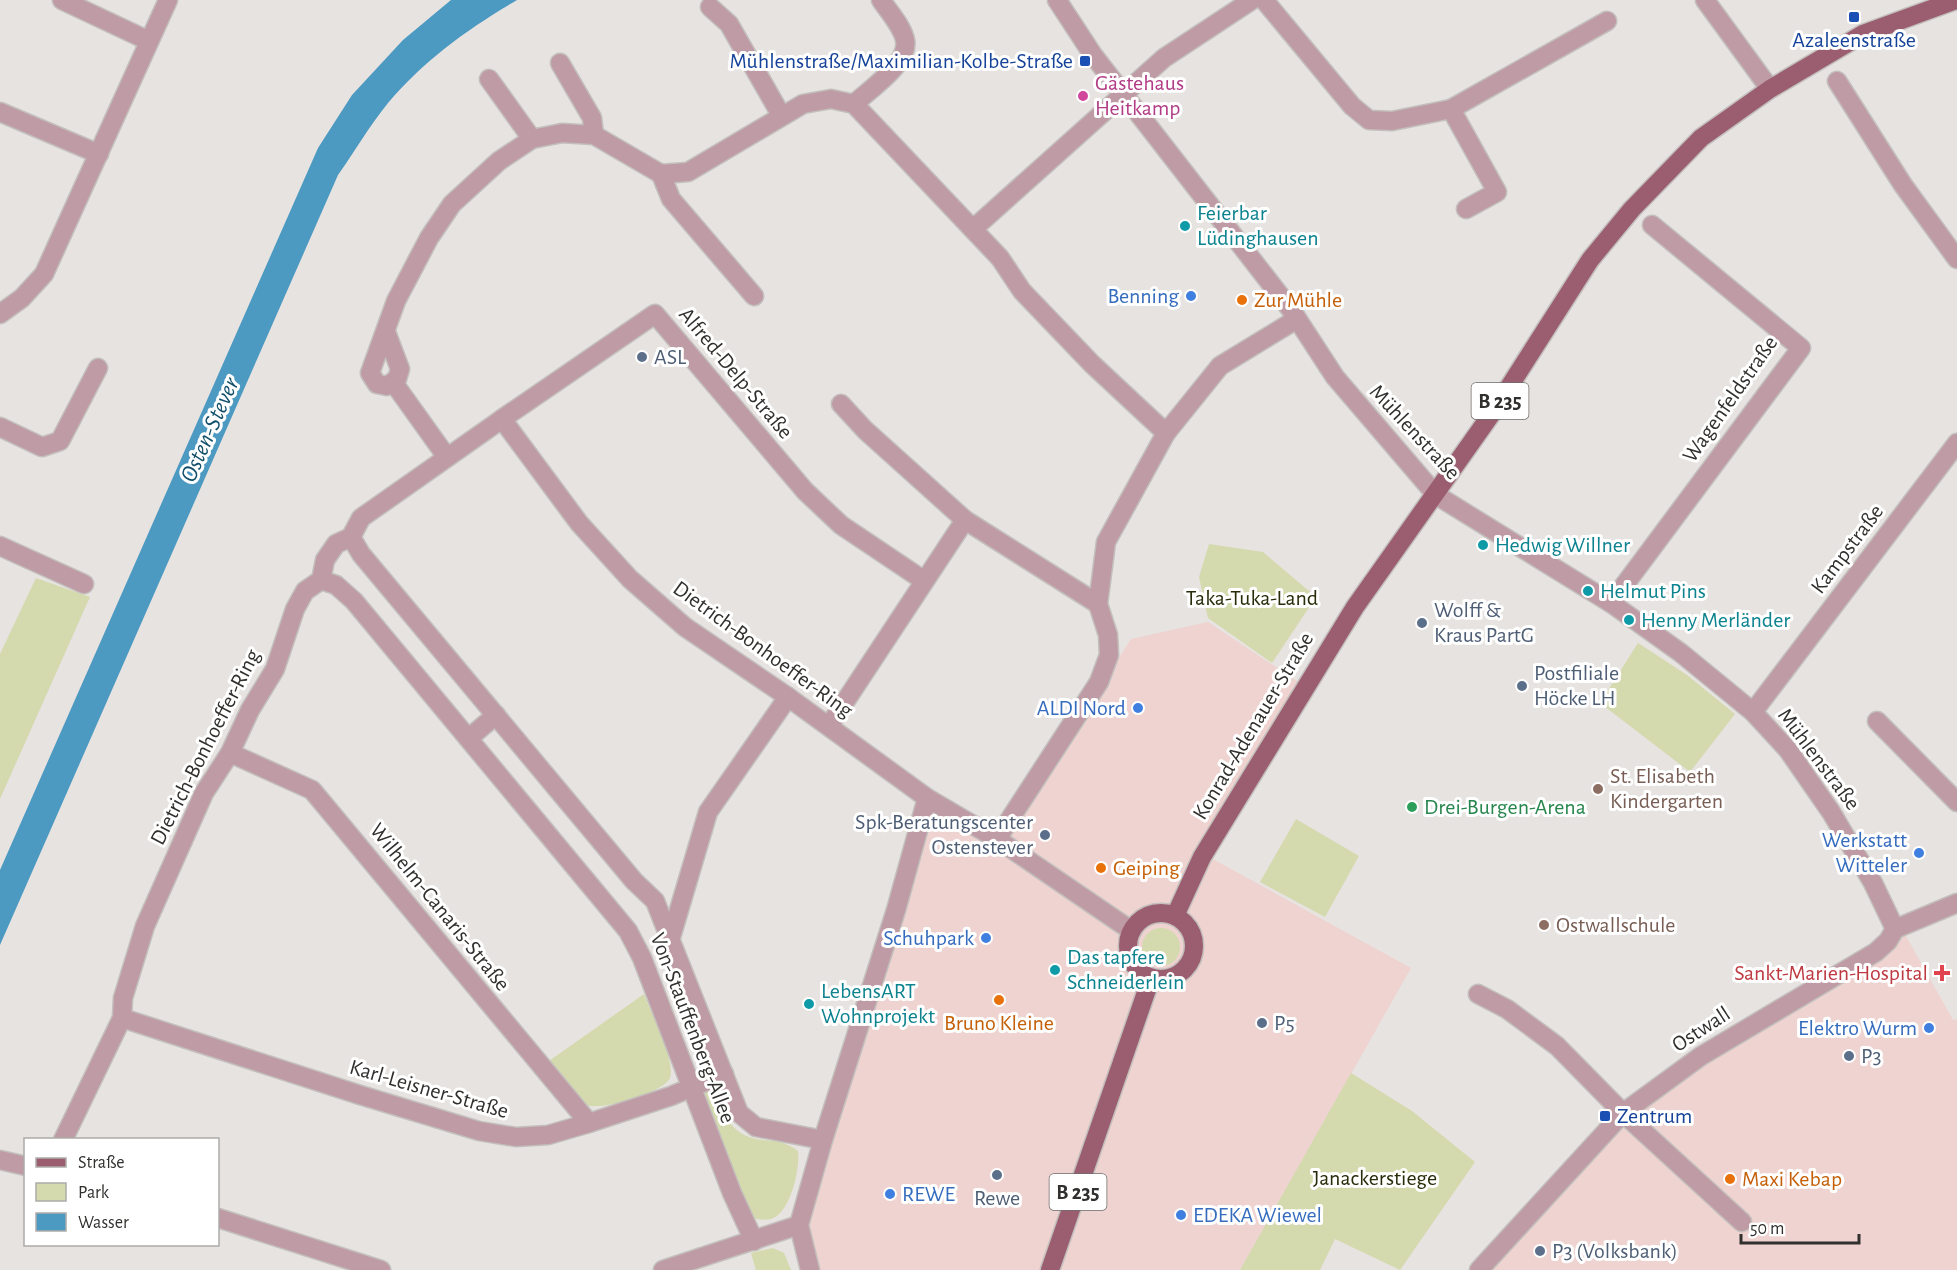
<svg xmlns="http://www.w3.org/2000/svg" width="1957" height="1270" viewBox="0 0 1957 1270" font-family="'Alegreya Sans',sans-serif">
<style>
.commercial{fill:#eed3d0}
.green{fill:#d4daad}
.water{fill:#4c99c2}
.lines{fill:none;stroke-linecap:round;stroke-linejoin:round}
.minor-casing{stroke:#c3bfbc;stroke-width:21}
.major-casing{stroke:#c3bfbc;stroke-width:21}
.minor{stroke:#bf9ba5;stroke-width:18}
.major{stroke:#9b5e70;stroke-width:18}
.transit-dot{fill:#1a4fb4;stroke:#fff;stroke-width:2}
.hotel-dot{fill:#d1479c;stroke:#fff;stroke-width:2}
.culture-dot{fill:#0f9aa8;stroke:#fff;stroke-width:2}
.shop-dot{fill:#3f7fe0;stroke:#fff;stroke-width:2}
.food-dot{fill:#e8710a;stroke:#fff;stroke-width:2}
.service-dot{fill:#5c6f8a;stroke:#fff;stroke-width:2}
.education-dot{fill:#8d6e63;stroke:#fff;stroke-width:2}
.leisure-dot{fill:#2e9e5b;stroke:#fff;stroke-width:2}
.health-dot{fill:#e0444e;stroke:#fff;stroke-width:2}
.labels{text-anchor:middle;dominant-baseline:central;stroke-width:6;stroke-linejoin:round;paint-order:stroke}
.shield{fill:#fff;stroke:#6f6e6d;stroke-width:1.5}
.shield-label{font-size:21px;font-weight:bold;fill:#31302e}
.transit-label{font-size:22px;fill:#164399;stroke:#fff}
.hotel-label{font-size:22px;fill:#b23c85;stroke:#fff;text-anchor:start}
.culture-label{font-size:22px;fill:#0d838f;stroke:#fff;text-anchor:start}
.shop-label{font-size:22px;fill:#366cbe;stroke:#fff;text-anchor:end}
.food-label{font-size:22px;fill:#c56008;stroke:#fff;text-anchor:start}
.service-label{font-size:22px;fill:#4e5e75;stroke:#fff;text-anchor:start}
.street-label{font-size:22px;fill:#31302e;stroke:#fff}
.park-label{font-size:22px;fill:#292c0a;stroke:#fff}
.education-label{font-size:22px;fill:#785e54;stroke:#fff;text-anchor:start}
.leisure-label{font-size:22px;fill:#27864d;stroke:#fff;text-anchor:start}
.health-label{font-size:22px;fill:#be3a42;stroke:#fff;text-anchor:end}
.water-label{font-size:24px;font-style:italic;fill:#114f6b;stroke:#fff}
</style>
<rect width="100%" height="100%" fill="#e7e3e0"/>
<g class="commercial">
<path d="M 1208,622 L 1300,683 L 1200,852 L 1411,968 L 1240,1270 L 811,1270 L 801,1224 L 928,801 L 998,842 L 1131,639 Z"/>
<path d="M 1901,927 L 1953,1020 L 1957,1019 L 1957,1270 L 1476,1270 L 1625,1114 Z"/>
</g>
<g class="green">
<path d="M 1209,544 L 1263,552 L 1316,597 L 1272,663 L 1208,618 L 1199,577 Z"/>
<path d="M 36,578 L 90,597 L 0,799 L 0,654 Z"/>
<path d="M 1638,643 L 1687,675 L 1735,714 L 1690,772 L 1600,703 Z"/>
<path d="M 1296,819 L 1359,856 L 1325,917 L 1260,882 Z"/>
<circle cx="1161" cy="947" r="19"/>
<path d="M 644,994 C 651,1013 676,1061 670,1078 C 665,1092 597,1113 585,1104 C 572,1095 560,1074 549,1061 Z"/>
<path d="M 1351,1073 L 1412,1111 L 1475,1162 L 1400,1270 L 1335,1239 L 1320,1270 L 1240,1270 Z"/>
<path d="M 710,1080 C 720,1108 728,1137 763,1140 C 777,1141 786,1142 798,1151 C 800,1168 792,1203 778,1215 C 769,1223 756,1219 746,1216 L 691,1088 Z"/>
<path d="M 773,1248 L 784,1253 L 791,1270 L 756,1270 L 751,1253 Z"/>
</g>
<path class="water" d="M 451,0 L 517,0 C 469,28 424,60 388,103 C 370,125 355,151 338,175 L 0,945 L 0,870 L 318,148 L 352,95 L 403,40 Z"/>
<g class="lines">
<g class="minor-casing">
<g id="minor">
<path d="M 62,0 L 149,41"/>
<path d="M 1057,0 L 1093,55 L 1292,311 L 1335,377 L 1436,495 L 1611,603 L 1681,653 L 1753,712 L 1788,750 L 1831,812 L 1873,883 L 1895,929"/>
<path d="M 1264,0 L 1352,106 L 1369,120 L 1392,121 L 1451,109 L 1607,21"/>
<path d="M 1705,0 L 1770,89"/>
<path d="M 710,7 L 729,24 L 781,115"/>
<path d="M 560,63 L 592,118 L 594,135"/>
<path d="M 489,79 L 532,139"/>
<path d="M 1837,81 L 1903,185 L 1957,259"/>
<path d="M 854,104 C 869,90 910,63 905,40 C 902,26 889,12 881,0"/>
<path d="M 1451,109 L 1497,192 L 1466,209"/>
<path d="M 0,112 L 99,154"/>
<path d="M 661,174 L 671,199 L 754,296"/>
<path d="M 973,229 L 1164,58 L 1252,0"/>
<path d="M 0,314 L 22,298 L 44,274 L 168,0"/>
<path d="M 386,332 L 400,369 L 397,379 L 387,386 L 377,384 L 370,373 L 396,301 L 429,238 L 452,204 L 499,161 L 532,139 L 562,133 L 594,135 L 661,174 L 688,172 L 803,104 L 831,99 L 854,104 L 1000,258 L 1022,291 L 1092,364 L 1166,433 L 1106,542 L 1098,604 L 1108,635 L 1109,655 L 1099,682 L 997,839"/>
<path d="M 393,382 L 446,456"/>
<path d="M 841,404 L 865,430 L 965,520"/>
<path d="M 502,419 L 655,314 L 805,491 L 841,525 L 923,580"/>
<path d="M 0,427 L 42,447 L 60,441 L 98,368"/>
<path d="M 1166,433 L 1220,366 L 1297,319"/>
<path d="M 351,537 L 361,554 L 634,881 L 655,901 L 739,1113 L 756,1127 L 823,1140"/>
<path d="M 0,546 L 84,584"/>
<path d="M 321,580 L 336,585 L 354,601 L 628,931 L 642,958 L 732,1193 L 754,1241"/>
<path d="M 1611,603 L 1801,348 L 1652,225"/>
<path d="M 1753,712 L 1957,443"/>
<path d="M 1877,721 L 1957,802"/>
<path d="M 829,726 L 965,520 L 1098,604"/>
<path d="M 469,738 L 496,715"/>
<path d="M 230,753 L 312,790 L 589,1123"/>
<path d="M 1895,929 L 1957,903"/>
<path d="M 671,937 L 708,812 L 788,697"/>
<path d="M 1478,994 L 1507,1009 L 1557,1046 L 1623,1113 L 1742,1222"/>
<path d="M 122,1018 L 360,1095 L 479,1131 L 516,1137 L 548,1135 L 589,1123 L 671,1096 L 724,1074"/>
<path d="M 63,1140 L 122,1018 L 123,998 L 145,926 L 204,793 L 230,753 L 250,710 L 275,669 L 295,609 L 305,591 L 321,580 L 325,560 L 336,544 L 351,537 L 361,518 L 502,419 L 579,523 L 630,579 L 685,627 L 788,697 L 927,798 L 997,839 L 1132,931"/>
<path d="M 0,1160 L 26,1166"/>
<path d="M 218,1218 L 381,1270"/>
<path d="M 663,1270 L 799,1225"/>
<path d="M 810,1270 L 799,1225 L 823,1140 L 896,910 L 927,798"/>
<path d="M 1479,1270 L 1623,1113 L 1701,1056 L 1876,952 L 1888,941 L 1895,929"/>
</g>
</g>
<g class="major-casing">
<g id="major">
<circle cx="1161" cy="946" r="33"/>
<path d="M 1175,916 L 1202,857 L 1355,607 L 1495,409 L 1590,260 L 1632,209 L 1701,138 L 1770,89 L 1863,34 L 1956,0"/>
<path d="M 1050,1270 L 1151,978"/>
</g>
</g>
<use href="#minor" class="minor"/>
<use href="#major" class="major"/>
</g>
<g class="transit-dot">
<rect x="1848" y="11" width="12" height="12" rx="3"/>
<rect x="1079" y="55" width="12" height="12" rx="3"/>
<rect x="1599" y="1110" width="12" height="12" rx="3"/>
</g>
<circle class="hotel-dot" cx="1083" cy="96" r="6"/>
<g class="culture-dot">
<circle cx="1185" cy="226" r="6"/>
<circle cx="1483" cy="545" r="6"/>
<circle cx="1588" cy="591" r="6"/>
<circle cx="1629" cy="620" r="6"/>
<circle cx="1055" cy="970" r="6"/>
<circle cx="809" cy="1004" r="6"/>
</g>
<g class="shop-dot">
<circle cx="1191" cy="296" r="6"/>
<circle cx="1138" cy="708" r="6"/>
<circle cx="1919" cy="853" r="6"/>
<circle cx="986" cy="938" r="6"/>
<circle cx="1929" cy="1028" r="6"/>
<circle cx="890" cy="1194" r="6"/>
<circle cx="1181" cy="1215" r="6"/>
</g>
<g class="food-dot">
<circle cx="1242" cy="300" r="6"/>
<circle cx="1101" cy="868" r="6"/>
<circle cx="999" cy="1000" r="6"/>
<circle cx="1730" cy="1179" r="6"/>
</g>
<g class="service-dot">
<circle cx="642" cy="357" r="6"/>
<circle cx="1422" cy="623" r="6"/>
<circle cx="1522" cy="686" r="6"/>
<circle cx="1045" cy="835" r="6"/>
<circle cx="1262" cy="1023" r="6"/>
<circle cx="1849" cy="1056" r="6"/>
<circle cx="997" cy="1175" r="6"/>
<circle cx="1540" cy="1251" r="6"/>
</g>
<g class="education-dot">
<circle cx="1598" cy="789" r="6"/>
<circle cx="1544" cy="925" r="6"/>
</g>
<circle class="leisure-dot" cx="1412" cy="807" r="6"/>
<path class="health-dot" d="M1939 964h6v6h6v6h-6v6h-6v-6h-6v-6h6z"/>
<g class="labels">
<g class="shield">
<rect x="1471.5" y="383" width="57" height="36" rx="4.5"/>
<rect x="1049.5" y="1174" width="57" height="36" rx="4.5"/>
</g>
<g class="shield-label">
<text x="1500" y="401">B 235</text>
<text x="1078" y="1192">B 235</text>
</g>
<g class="transit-label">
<text x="1854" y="40">Azaleenstraße</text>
<text x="1073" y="61" text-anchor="end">Mühlenstraße/Maximilian-Kolbe-Straße</text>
<text x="1617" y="1116" text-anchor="start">Zentrum</text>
</g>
<g class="hotel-label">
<text x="1095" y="83">Gästehaus<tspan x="1095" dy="25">Heitkamp</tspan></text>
</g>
<g class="culture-label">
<text x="1197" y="213">Feierbar<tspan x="1197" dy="25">Lüdinghausen</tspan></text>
<text x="1495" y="545">Hedwig Willner</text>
<text x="1600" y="591">Helmut Pins</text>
<text x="1641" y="620">Henny Merländer</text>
<text x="1067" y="957">Das tapfere<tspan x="1067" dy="25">Schneiderlein</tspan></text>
<text x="821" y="991">LebensART<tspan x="821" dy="25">Wohnprojekt</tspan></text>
</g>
<g class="shop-label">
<text x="1179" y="296">Benning</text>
<text x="1126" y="708">ALDI Nord</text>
<text x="1907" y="840">Werkstatt<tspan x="1907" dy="25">Witteler</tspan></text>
<text x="974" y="938">Schuhpark</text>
<text x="1917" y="1028">Elektro Wurm</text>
<text x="902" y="1194" text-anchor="start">REWE</text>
<text x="1193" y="1215" text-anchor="start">EDEKA Wiewel</text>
</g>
<g class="food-label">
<text x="1254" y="300">Zur Mühle</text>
<text x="1113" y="868">Geiping</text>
<text x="999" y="1023" text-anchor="middle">Bruno Kleine</text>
<text x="1742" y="1179">Maxi Kebap</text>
</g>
<g class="service-label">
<text x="654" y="357">ASL</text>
<text x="1434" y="610">Wolff &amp;<tspan x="1434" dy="25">Kraus PartG</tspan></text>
<text x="1534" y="673">Postfiliale<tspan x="1534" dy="25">Höcke LH</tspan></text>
<text x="1033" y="822" text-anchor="end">Spk-Beratungscenter<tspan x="1033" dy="25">Ostenstever</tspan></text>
<text x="1274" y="1023">P5</text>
<text x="1861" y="1056">P3</text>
<text x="997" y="1198" text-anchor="middle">Rewe</text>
<text x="1552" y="1251">P3 (Volksbank)</text>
</g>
<g class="street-label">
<text transform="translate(736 373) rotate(50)">Alfred-Delp-Straße</text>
<text transform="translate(1730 399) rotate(-55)">Wagenfeldstraße</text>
<text transform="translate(1415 432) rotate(47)">Mühlenstraße</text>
<text transform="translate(1847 549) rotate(-53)">Kampstraße</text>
<text transform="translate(763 649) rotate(36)">Dietrich-Bonhoeffer-Ring</text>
<text transform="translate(1253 726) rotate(-59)">Konrad-Adenauer-Straße</text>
<text transform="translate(205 747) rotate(-63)">Dietrich-Bonhoeffer-Ring</text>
<text transform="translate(1819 759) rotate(53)">Mühlenstraße</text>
<text transform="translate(440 907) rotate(51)">Wilhelm-Canaris-Straße</text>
<text transform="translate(693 1028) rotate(69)">Von-Stauffenberg-Allee</text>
<text transform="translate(1701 1029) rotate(-33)">Ostwall</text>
<text transform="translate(429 1089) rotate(16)">Karl-Leisner-Straße</text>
</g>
<g class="park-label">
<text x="1252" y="598">Taka-Tuka-Land</text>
<text x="1375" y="1178">Janackerstiege</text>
</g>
<g class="education-label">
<text x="1610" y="776">St. Elisabeth<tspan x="1610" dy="25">Kindergarten</tspan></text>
<text x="1556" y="925">Ostwallschule</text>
</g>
<g class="leisure-label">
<text x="1424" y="807">Drei-Burgen-Arena</text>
</g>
<g class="health-label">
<text x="1928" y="973">Sankt-Marien-Hospital</text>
</g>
<g class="water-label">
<text transform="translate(210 430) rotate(-66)">Osten-Stever</text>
</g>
</g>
<rect x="24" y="1138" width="195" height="108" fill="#ffffff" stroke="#adacab" stroke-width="1.5"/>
<rect x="36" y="1158" width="30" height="9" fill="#9b5e70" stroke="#adacab" stroke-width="1.5"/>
<text x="78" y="1168" font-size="18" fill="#31302e">Straße</text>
<rect x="36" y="1183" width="30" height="18" fill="#d4daad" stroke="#adacab" stroke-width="1.5"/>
<text x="78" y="1198" font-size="18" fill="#31302e">Park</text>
<rect x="36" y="1213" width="30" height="18" fill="#4c99c2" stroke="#adacab" stroke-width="1.5"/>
<text x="78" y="1228" font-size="18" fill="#31302e">Wasser</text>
<path d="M1741 1234v9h118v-9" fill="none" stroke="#31302e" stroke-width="3"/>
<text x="1750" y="1234" font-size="18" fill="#31302e" stroke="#ffffff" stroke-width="4.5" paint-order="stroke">50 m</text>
</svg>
